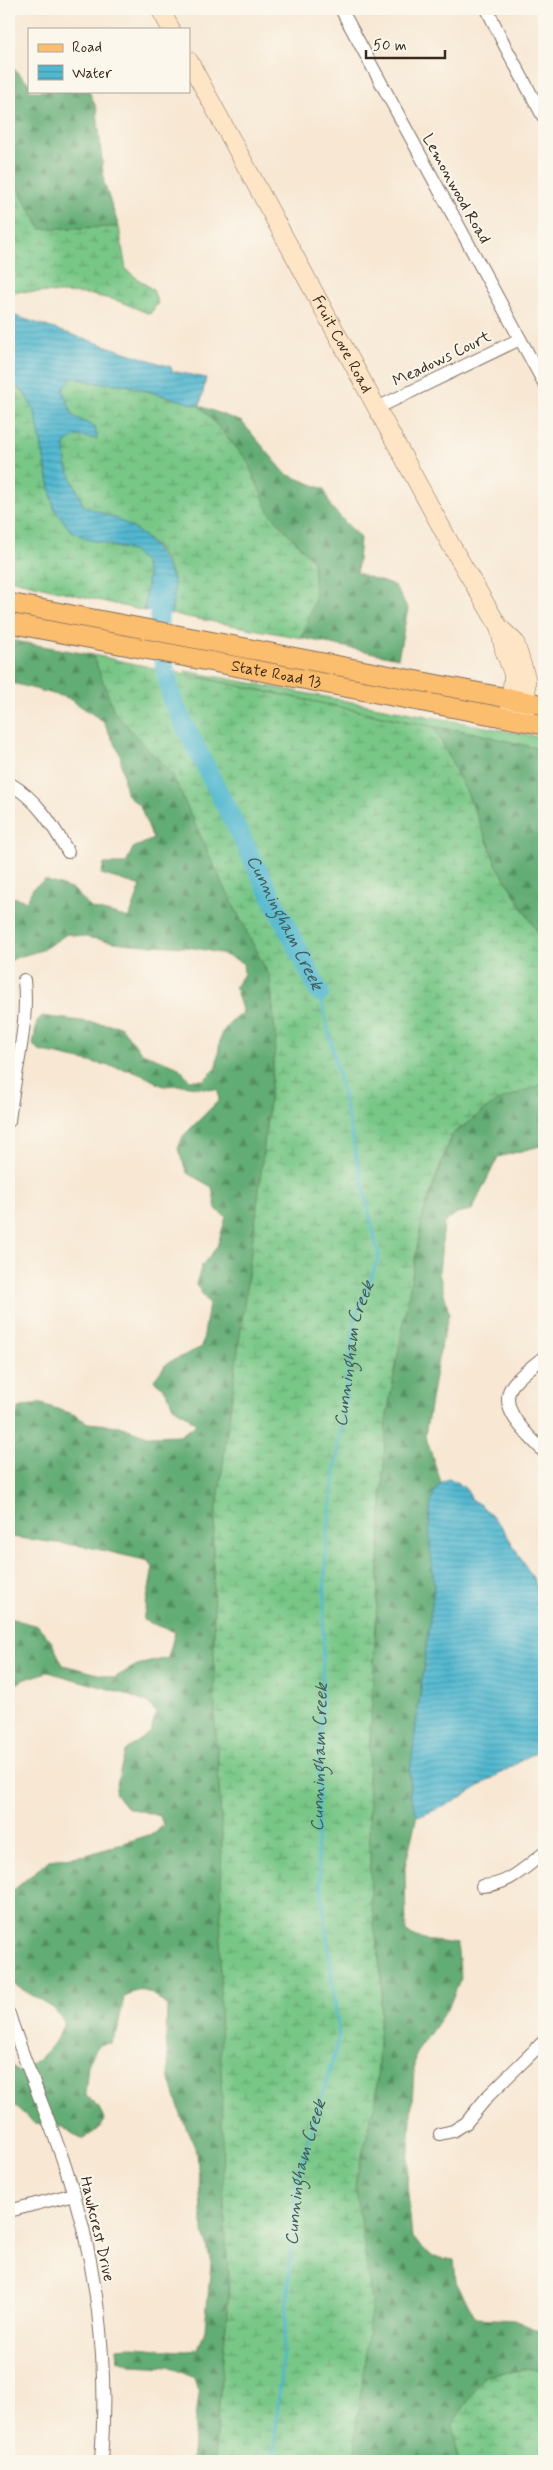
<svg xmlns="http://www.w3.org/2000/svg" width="553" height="2470" viewBox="0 0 553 2470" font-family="Mynerve,sans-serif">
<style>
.green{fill:#78c787;stroke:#5a7852}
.forest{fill:url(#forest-firs);stroke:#4e6b49}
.wetland{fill:url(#wetland-marsh);stroke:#5a7852}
.water{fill:url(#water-rules);stroke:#467177}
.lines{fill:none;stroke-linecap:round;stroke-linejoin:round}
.stream{stroke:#51b8d0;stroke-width:3}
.river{stroke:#51b8d0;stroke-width:19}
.street-casing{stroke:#7d6c5d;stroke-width:14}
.secondary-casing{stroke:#7d6c5d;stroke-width:19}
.primary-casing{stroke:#7d6c5d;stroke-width:21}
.street{stroke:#fff;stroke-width:12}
.secondary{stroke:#fde5c5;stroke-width:18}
.primary{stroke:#fbbd6e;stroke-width:19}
.labels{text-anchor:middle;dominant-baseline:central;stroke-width:4;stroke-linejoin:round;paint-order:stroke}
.street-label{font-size:16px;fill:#3b2a1e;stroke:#fbf7ec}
.water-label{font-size:18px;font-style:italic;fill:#435c5c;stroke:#fbf7ec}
</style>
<defs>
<pattern id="forest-firs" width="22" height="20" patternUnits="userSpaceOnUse" patternTransform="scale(1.25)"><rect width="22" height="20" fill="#62ac74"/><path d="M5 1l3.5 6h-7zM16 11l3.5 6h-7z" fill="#528c5f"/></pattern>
<pattern id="wetland-marsh" width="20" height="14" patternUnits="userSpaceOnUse" patternTransform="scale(1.25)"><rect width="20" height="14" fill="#78c787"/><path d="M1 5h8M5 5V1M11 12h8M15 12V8" fill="none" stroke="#64a26e"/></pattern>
<pattern id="water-rules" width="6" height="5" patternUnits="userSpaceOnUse" patternTransform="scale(1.25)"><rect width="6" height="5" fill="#51b8d0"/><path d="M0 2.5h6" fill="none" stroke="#4496a8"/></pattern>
</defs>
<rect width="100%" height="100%" fill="#fbf7ec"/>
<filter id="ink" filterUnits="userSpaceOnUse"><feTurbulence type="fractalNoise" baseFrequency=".02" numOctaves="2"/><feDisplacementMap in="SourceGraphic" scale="10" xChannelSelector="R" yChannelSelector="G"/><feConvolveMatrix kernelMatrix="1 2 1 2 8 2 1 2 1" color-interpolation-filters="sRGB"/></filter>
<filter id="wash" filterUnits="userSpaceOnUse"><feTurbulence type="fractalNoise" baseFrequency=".0096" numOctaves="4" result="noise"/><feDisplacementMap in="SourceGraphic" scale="20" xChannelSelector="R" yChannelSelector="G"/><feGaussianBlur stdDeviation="1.12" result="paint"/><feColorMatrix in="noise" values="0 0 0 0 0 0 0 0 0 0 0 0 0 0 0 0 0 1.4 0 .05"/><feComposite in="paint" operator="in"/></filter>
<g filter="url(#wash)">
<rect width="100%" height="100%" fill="#f7e7d3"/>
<path class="green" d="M 186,671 L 544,738 L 544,750 L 470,732 L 434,727 L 185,674 Z"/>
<g class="forest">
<path d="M 9,65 L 29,83 L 29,91 L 89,91 L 97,110 L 104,183 L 119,227 L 41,229 L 9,173 Z"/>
<path d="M 200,406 L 242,422 L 286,474 L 324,489 L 331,507 L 360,538 L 357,573 L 395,586 L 408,609 L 398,658 L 302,638 L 315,598 L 313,561 L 269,512 L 246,459 Z"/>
<path d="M 9,640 L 93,655 L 115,713 L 173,776 L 218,874 L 270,978 L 276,1040 L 257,1208 L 213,1539 L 215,1717 L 222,1833 L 229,2292 L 214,2461 L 191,2461 L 199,2394 L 194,2378 L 170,2367 L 131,2365 L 118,2360 L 117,2348 C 144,2344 171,2354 198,2350 L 205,2329 L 211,2263 L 202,2224 L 197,2152 L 182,2118 L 170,2080 L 166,2040 L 167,2006 C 152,1993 143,1984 124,1997 L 117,2032 L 111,2043 L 98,2045 L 88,2065 L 85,2095 L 99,2107 L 105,2121 L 97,2130 L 83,2139 L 62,2127 L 35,2124 L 15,2106 L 9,2105 L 9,2064 L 19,2071 C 43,2058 56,2047 64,2021 L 53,2008 L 10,1982 L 9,1894 L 49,1860 L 87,1855 L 155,1833 L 163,1825 L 160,1816 L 126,1807 L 115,1793 L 125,1751 L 151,1732 L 156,1713 L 149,1704 L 123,1693 L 48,1672 L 25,1679 L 9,1688 L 9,1618 L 38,1626 L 51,1641 L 63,1665 L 114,1678 L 137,1665 L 168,1658 L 175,1632 L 143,1620 L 153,1568 L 149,1561 L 88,1547 L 11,1537 L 9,1534 L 10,1433 L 19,1408 L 38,1403 L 73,1414 L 88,1423 L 119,1426 L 148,1436 L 181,1435 L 196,1425 L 187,1416 L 173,1407 L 167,1392 L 154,1380 L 167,1363 L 202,1347 L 209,1304 L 196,1284 L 202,1265 L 217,1247 L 226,1217 L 216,1209 L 212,1187 L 187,1173 L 178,1149 L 183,1136 L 219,1100 L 218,1090 L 182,1085 L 163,1086 L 137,1072 L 39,1051 L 33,1045 L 37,1021 L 42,1016 L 120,1026 L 142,1053 L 177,1066 L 190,1080 L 204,1080 L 216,1068 L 221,1034 L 231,1021 L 243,1013 L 235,987 L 244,974 L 243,963 C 208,944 170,947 131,944 C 110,942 88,937 67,934 L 42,950 L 15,958 L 9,962 L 9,896 L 27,901 L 33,888 L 45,880 L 74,890 L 91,908 L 129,918 L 141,886 L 101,874 L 104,864 L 126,864 L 133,848 L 153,839 L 140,806 L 126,794 L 120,754 L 103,721 L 68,698 L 9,682 Z"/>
<path d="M 434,727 L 470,732 L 544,750 L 544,943 L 497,866 L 469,797 Z"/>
<path d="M 543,1081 L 544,1145 L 498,1157 L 472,1210 L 457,1213 L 444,1223 L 439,1273 L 449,1313 L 438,1359 L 425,1435 L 441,1482 C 422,1508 433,1557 434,1588 L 410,1772 L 410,1795 L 417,1815 L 405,1867 L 406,1932 L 424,1940 L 457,1944 L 461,1978 L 449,2006 L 415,2055 L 407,2183 L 412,2238 L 433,2257 L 454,2260 L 456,2282 L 476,2318 L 514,2320 L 544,2333 L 544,2372 L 531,2369 L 484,2376 L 454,2424 L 458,2461 L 355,2461 L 355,2183 L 376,2099 L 382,1981 L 371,1903 L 368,1778 L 386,1420 L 423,1214 L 452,1135 L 497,1101 Z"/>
</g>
<g class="wetland">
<path d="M 9,173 L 41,229 L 119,227 L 126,270 L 153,290 L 158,303 L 150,314 L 116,300 L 87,294 L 9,291 Z"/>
<path d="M 72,377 L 98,383 L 122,384 L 200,406 L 246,459 L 269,512 L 313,561 L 315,598 L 302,638 L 171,614 C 172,605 176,592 174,583 C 163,537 122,521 83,505 L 66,465 L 65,444 L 75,436 L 73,416 L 63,390 Z"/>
<path d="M 9,383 L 23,391 L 35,412 L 54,508 L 110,546 L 132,551 L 144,562 L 148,576 L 144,611 L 13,580 L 9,575 Z"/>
<path d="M 93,655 L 434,727 L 469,797 L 497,866 L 544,943 L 544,1083 L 497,1101 L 451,1135 L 423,1214 L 386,1420 L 368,1778 L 371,1903 L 382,1981 L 376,2099 L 355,2183 L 372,2303 L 356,2430 L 355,2461 L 214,2461 L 229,2292 L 223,2177 L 220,1996 L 222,1833 L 215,1717 L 213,1539 L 257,1208 L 276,1040 L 270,978 L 218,874 L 173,776 L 115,713 Z"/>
<path d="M 531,2369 L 544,2372 L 544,2461 L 458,2461 L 453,2424 L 484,2376 Z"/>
</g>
<g class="water">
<path d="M 9,314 L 171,367 L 172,371 L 206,378 L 200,406 L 122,384 L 98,383 L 72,377 L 63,390 L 73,416 L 95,427 L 97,439 L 75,436 L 65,444 L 66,465 L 83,505 C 117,520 137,523 160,555 C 166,564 171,573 174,583 C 176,592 172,605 171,614 L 144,611 L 148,576 L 144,562 L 132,551 L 87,539 L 70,530 L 54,508 L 35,412 L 23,391 L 9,383 Z"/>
<path d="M 448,1479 L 456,1481 L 467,1490 L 472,1500 L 482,1506 L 502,1527 L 533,1578 L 544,1603 L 544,1747 L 453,1802 L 421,1816 L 417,1815 L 410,1795 L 410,1772 L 434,1588 C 434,1563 417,1489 448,1479 Z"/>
</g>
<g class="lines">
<path class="stream" id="s1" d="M 273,2461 L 298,2177 L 339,2038 L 317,1851 L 326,1545 L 355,1319 L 379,1257 L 320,993"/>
<path class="river" id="s2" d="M 159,589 L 159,638 L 172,700 L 320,993"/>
</g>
</g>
<g filter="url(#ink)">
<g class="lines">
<g class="street-casing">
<g id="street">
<path d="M 341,9 L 544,383"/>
<path d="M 487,9 L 505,46 L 544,118"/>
<path d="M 377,408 L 520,339"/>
<path d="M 9,783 C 38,800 52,824 68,852"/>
<path d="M 9,1121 C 14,1074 29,1028 24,980"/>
<path d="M 544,1357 C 534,1365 523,1373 514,1383 C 494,1407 529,1435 544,1452"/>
<path d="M 482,1886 C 509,1885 524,1868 544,1853"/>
<path d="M 9,2014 C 25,2065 47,2113 64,2163 C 97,2258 109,2362 101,2461"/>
<path d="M 440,2134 L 453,2131 L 466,2123 L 488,2096 L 544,2041"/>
<path d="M 9,2211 L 74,2194"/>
</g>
</g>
<g class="secondary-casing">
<g id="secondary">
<path d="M 160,9 L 171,29"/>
<path id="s3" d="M 189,61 L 451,545 L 499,627 L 515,642 L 526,677 L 527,702 L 525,715"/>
<path d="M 499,627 L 504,650 L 513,674 L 510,711"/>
</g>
</g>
<g class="primary-casing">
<g id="primary">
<path d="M 9,603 L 544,705"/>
<path id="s4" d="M 9,623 L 544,725"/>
</g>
</g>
<use href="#street" class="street"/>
<use href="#secondary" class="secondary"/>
<use href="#primary" class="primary"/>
</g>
</g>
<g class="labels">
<g class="street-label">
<text transform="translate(456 189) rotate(61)">Lemonwood Road</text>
<text stroke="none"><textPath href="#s3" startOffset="322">Fruit Cove Road</textPath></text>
<text transform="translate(442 359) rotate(-26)">Meadows Court</text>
<text stroke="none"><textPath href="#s4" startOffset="272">State Road 13</textPath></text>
<text transform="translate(97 2229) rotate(77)">Hawkcrest Drive</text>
</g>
<g class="water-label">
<text stroke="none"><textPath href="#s2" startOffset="362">Cunningham Creek</textPath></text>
<text stroke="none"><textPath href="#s1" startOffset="1118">Cunningham Creek</textPath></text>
<text stroke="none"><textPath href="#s1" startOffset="712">Cunningham Creek</textPath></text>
<text stroke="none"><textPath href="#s1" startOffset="291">Cunningham Creek</textPath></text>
</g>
</g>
<rect width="553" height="2470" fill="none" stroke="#fbf7ec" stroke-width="30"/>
<rect x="28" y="28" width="162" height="65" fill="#fbf7ec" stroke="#aea59a"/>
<rect x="38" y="44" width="25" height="8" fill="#fbbd6e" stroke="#aea59a"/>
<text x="72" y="52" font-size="15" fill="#3b2a1e">Road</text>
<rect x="38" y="65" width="25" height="15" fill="url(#water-rules)" stroke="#aea59a"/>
<text x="72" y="78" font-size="15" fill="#3b2a1e">Water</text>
<path d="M366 50v8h79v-8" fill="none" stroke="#3b2a1e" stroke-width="2.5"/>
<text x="373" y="50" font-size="15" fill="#3b2a1e" stroke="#fbf7ec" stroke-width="4" paint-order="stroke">50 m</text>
</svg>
